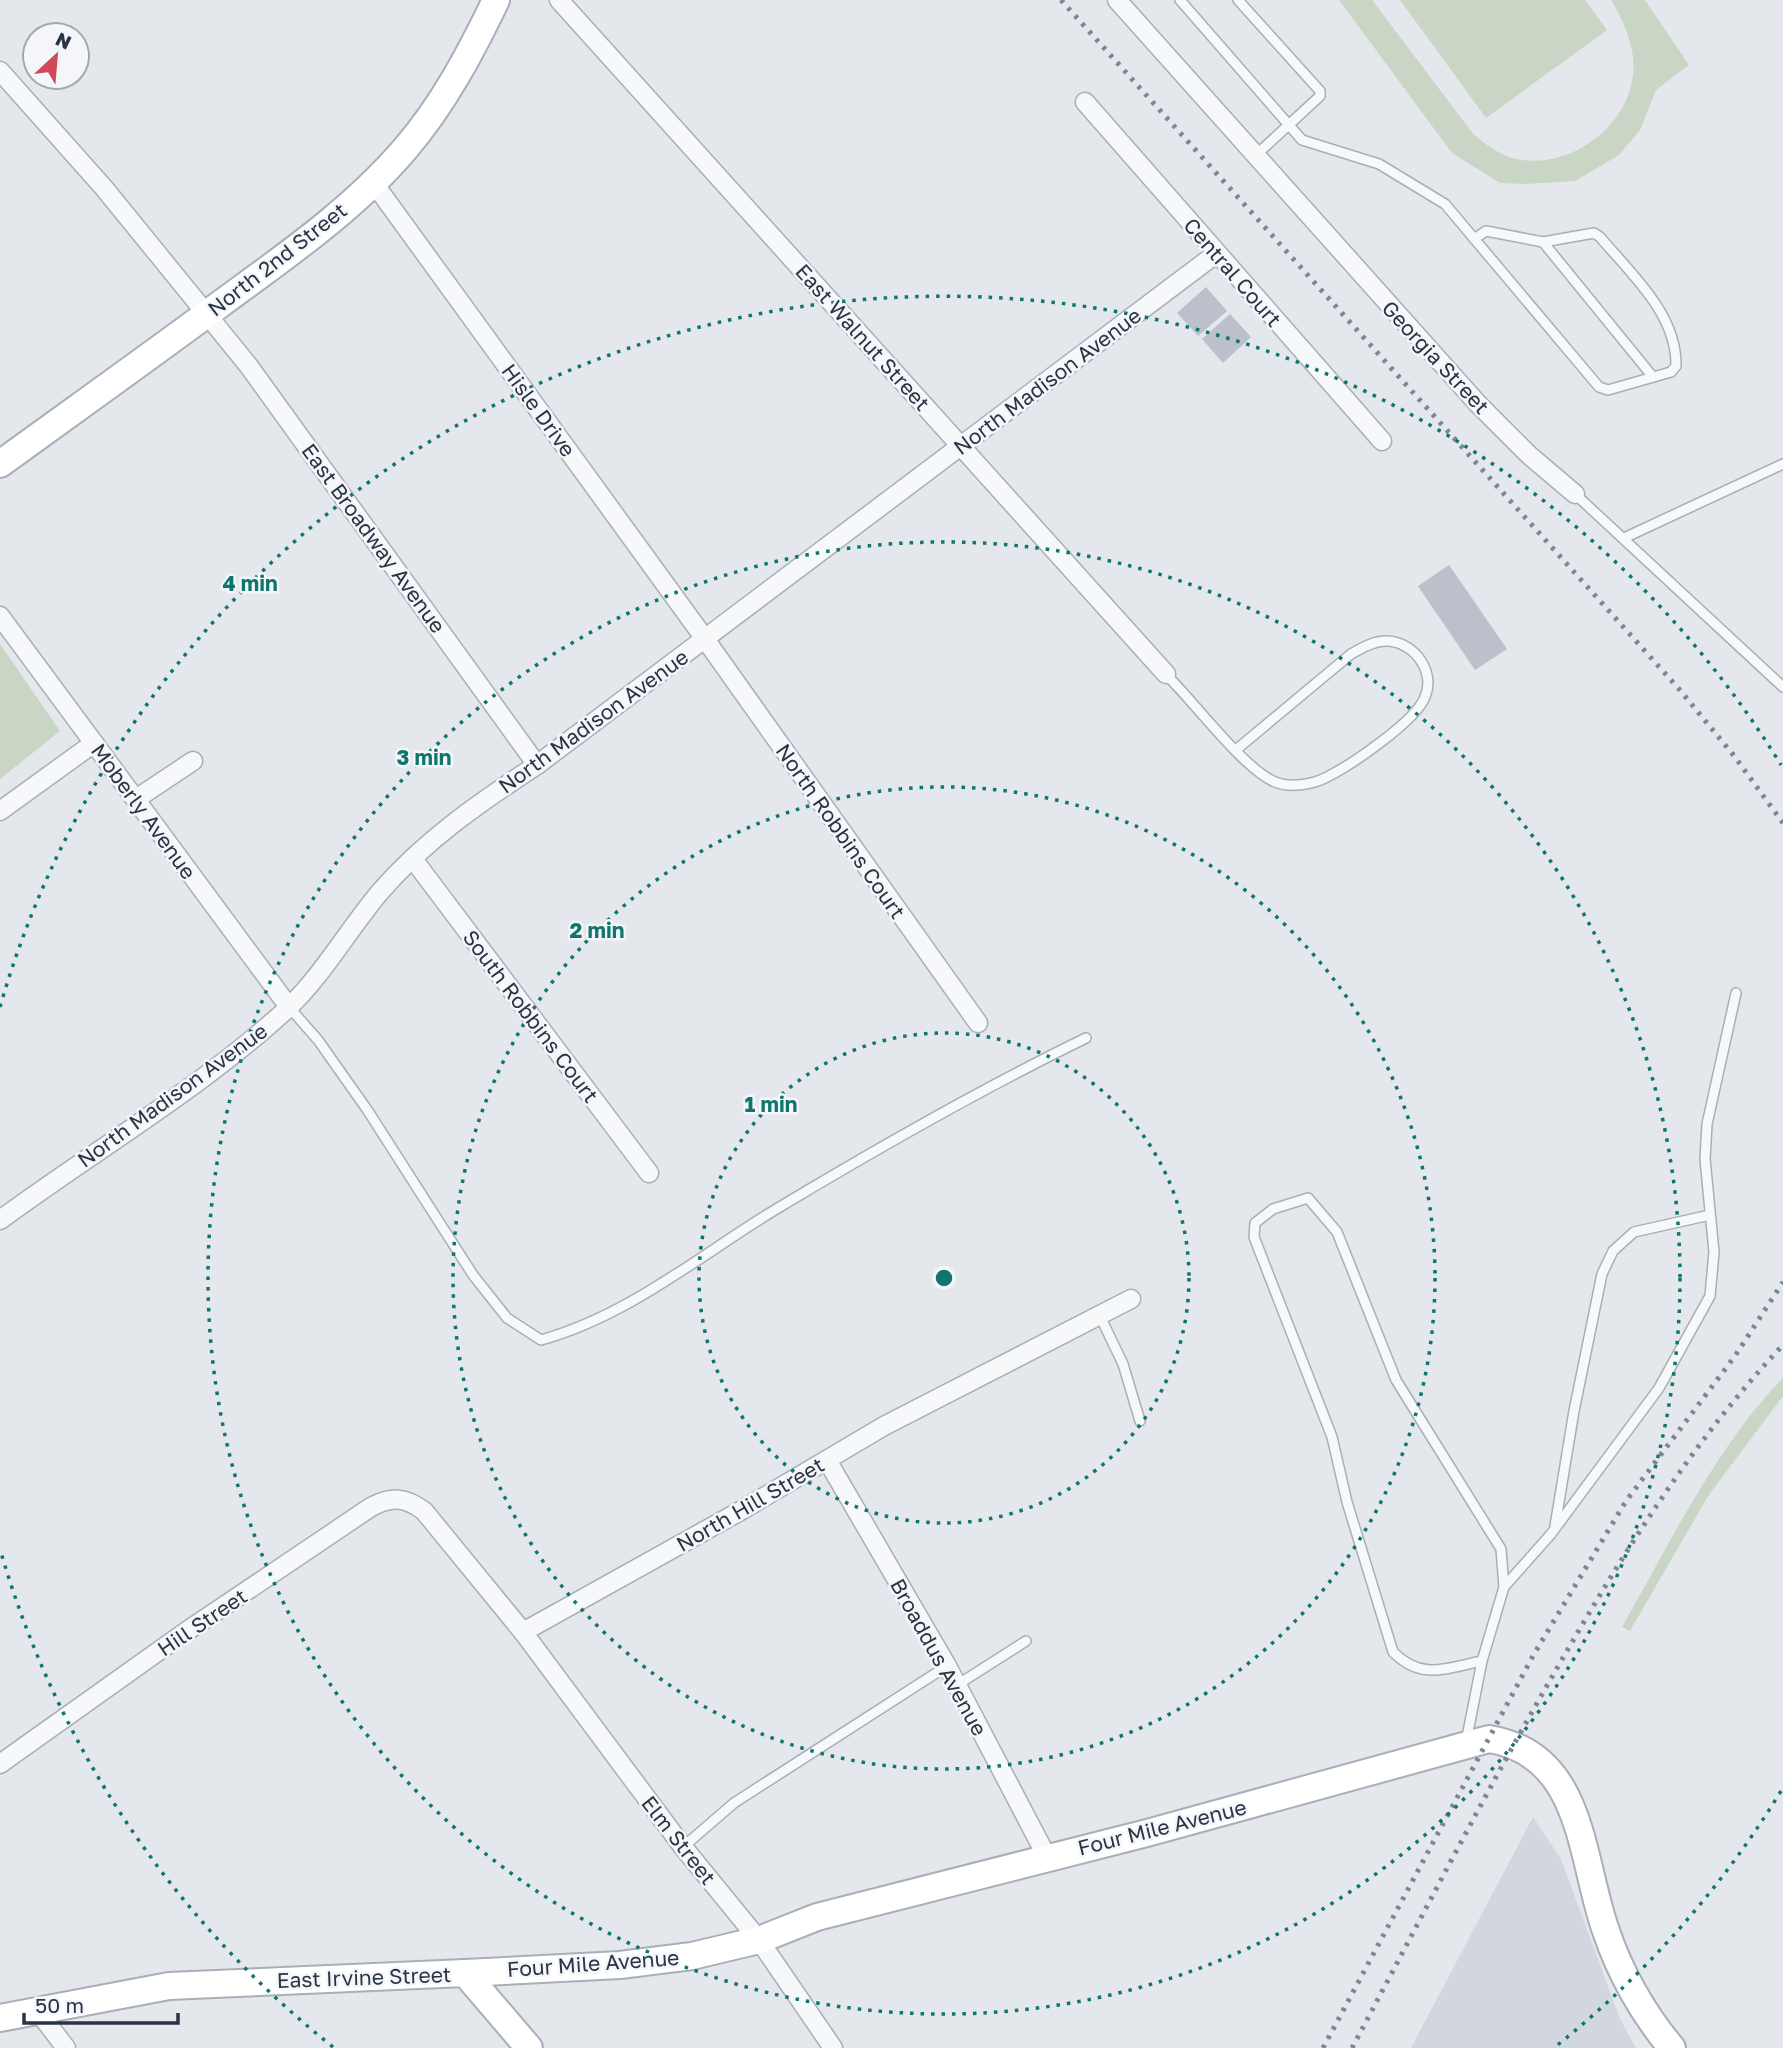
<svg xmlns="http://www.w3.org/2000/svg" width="1783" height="2048" viewBox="0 0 1783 2048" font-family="'Golos Text',sans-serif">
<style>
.built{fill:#d2d6de}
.green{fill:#c9d6c5}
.building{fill:#bbc0ca}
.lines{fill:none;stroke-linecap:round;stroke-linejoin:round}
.lane-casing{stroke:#a9aeb7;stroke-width:12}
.street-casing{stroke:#a9aeb7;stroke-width:21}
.secondary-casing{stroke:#a9aeb7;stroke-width:30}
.lane{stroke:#f7f8fa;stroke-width:9}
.street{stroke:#f7f8fa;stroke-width:18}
.secondary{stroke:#fff;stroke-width:26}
.rail{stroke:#7d8696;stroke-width:5;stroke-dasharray:3.5 7;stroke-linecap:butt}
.ring{fill:none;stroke:#0f766e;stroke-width:3.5;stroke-dasharray:3.5 7}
.labels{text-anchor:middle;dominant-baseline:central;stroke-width:5;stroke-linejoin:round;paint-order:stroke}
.street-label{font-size:21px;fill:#2b3445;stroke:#f4f6f9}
.centre{fill:#0f766e;stroke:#f4f6f9;stroke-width:3.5}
.ring-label{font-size:21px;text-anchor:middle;font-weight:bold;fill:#0f766e;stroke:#f4f6f9;stroke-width:5;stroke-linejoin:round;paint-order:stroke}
</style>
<rect width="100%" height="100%" fill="#e4e7ec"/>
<path class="built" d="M 1533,1817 L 1561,1859 L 1620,2019 L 1636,2048 L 1411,2048 Z"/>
<g class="green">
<path d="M 1339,0 L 1372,0 L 1474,135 C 1488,146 1502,157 1521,160 C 1570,167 1623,130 1632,81 C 1638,52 1625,23 1611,0 L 1645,0 L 1689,65 L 1656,90 L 1640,130 L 1619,155 L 1575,181 L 1526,184 L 1500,183 L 1452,153 Z"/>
<path d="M 1400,0 L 1585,0 L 1607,30 L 1486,118 Z"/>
<path d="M 0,644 L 60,731 L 0,779 Z"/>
<path d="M 1783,1378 L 1783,1396 L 1708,1496 L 1630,1631 L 1622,1627 C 1668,1546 1718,1444 1783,1378 Z"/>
</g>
<g class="building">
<path d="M 1206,287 L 1227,311 L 1198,336 L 1177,313 Z"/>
<path d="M 1230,314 L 1251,337 L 1223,363 L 1202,339 Z"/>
<path d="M 1449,565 L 1507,649 L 1475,670 L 1418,586 Z"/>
</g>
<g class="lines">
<g class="lane-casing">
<g id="lane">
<path d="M 1180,0 L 1302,140 L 1379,164 L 1445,204 L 1599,387 L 1608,390 L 1671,372 L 1676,366 C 1677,314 1631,274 1600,237 L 1594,233 L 1543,242 L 1486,231 L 1474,239"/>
<path d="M 1238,0 L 1320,91 L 1320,96 L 1256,155"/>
<path d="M 1543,242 L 1653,377"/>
<path d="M 1575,494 L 1783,687"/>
<path d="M 1624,538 L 1783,464"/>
<path d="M 1166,674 L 1176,685 C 1199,709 1246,770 1275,782 C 1290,788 1312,785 1327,777 C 1351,765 1416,721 1425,697 C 1436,672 1414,641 1386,641 C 1373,641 1362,648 1351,654 L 1237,749"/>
<path d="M 289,1007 L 318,1040 L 368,1111 L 473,1275 L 507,1318 L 541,1340 C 630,1315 700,1255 778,1208 C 878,1148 981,1089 1086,1038"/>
<path d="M 1099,1314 L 1123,1364 L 1140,1421"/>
<path d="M 1555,1526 L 1574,1411 L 1602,1274 L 1613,1251 L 1634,1232 L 1710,1215"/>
<path d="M 1504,1587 L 1551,1534 L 1659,1388 L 1710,1296 L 1714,1252 L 1705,1159 L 1707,1124 L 1736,993"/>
<path d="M 957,1685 L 1026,1641"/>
<path d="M 1466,1742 L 1482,1661 L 1504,1587 L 1501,1549 L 1396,1380 L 1337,1232 L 1308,1198 L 1273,1209 L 1255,1223 L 1254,1237 L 1332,1437 L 1347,1502 L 1393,1652 C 1422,1681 1446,1668 1482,1661"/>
<path d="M 683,1847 L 734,1803 L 947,1666"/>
</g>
</g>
<g class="street-casing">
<g id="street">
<path d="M 559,0 L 1166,674"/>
<path d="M 1117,0 L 1478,404 L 1529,455 L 1575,494"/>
<path d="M 0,71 L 104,188 L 248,365 L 537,765"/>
<path d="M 1085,102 L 1382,441"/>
<path d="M 373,182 L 705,639 L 978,1023"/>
<path d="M 0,616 L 289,1007"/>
<path d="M 136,799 L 193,761"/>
<path d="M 0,811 L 94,743"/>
<path d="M 413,859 L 649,1173"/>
<path d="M 0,1220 C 95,1150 200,1089 287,1009 C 323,975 348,930 380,892 C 424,841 480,802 537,765 L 1217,253"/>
<path d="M 827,1460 L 947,1666 L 1047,1857"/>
<path d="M 523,1632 L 742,1510 L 884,1426 L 1131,1299"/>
<path d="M 0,1764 L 184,1633 L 371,1507 C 392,1496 405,1497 424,1511 L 523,1632 L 683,1847 L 759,1940 L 833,2048"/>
<path d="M 37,2010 L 66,2048"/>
</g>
</g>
<g class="secondary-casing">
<g id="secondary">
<path d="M 0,464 C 73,411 146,359 219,305 C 283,258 353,210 405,149 C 443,105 471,52 496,0"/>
<path d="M 465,1973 L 620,1965 L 692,1956 L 759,1940 L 817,1917 L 1147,1833 L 1489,1739 C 1584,1754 1580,1858 1606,1931 C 1620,1973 1644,2015 1672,2048"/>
<path d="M 0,2018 L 169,1986 L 465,1973 L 529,2048"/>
</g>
</g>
<use href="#lane" class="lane"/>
<use href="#street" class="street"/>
<use href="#secondary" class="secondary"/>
<g class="rail">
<path d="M 1061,0 L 1679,689 L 1735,757 L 1783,823"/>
<path d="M 1323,2048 L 1534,1654 L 1626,1501 L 1735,1356 L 1783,1282"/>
<path d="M 1352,2048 C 1422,1917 1489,1785 1564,1656 C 1627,1547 1696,1437 1783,1345"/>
</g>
</g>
<g class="ring">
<circle cx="944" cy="1278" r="245"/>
<circle cx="944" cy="1278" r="491"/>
<circle cx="944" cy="1278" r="736"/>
<path d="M1781 1791A982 982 0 0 1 1555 2047M333 2047A982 982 0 0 1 0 1549M0 1007A982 982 0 0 1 1781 765"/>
</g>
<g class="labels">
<g class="street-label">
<text transform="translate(277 259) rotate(-38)">North 2nd Street</text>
<text transform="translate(1233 272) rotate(49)">Central Court</text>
<text transform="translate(863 337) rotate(48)">East Walnut Street</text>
<text transform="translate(1436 357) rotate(47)">Georgia Street</text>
<text transform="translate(1047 381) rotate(-37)">North Madison Avenue</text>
<text transform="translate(539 410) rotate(54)">Hisle Drive</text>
<text transform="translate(374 538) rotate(54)">East Broadway Avenue</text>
<text transform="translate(593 721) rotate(-36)">North Madison Avenue</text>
<text transform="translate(144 811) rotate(54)">Moberly Avenue</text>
<text transform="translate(841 831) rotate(55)">North Robbins Court</text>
<text transform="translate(531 1016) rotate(53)">South Robbins Court</text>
<text transform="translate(172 1095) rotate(-36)">North Madison Avenue</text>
<text transform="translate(750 1504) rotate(-30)">North Hill Street</text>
<text transform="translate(202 1622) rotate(-34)">Hill Street</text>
<text transform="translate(939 1657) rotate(61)">Broaddus Avenue</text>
<text transform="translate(1162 1827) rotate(-14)">Four Mile Avenue</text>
<text transform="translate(679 1840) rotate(52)">Elm Street</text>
<text transform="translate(593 1963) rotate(-4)">Four Mile Avenue</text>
<text transform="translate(364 1977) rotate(-2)">East Irvine Street</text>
</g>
</g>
<circle cx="944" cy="1278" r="10" class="centre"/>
<g class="ring-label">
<text x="250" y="591">4 min</text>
<text x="424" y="765">3 min</text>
<text x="597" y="938">2 min</text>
<text x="771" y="1112">1 min</text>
</g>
<g transform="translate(56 56) rotate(26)"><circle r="33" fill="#f4f6f9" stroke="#a4a8b1" stroke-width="2"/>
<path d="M0-5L12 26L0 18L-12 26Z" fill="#d1495b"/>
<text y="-10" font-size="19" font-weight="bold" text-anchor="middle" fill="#2b3445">N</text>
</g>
<path d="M24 2013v10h154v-10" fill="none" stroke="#2b3445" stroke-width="3.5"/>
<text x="35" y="2013" font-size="21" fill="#2b3445" stroke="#f4f6f9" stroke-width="5" paint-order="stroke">50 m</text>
</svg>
